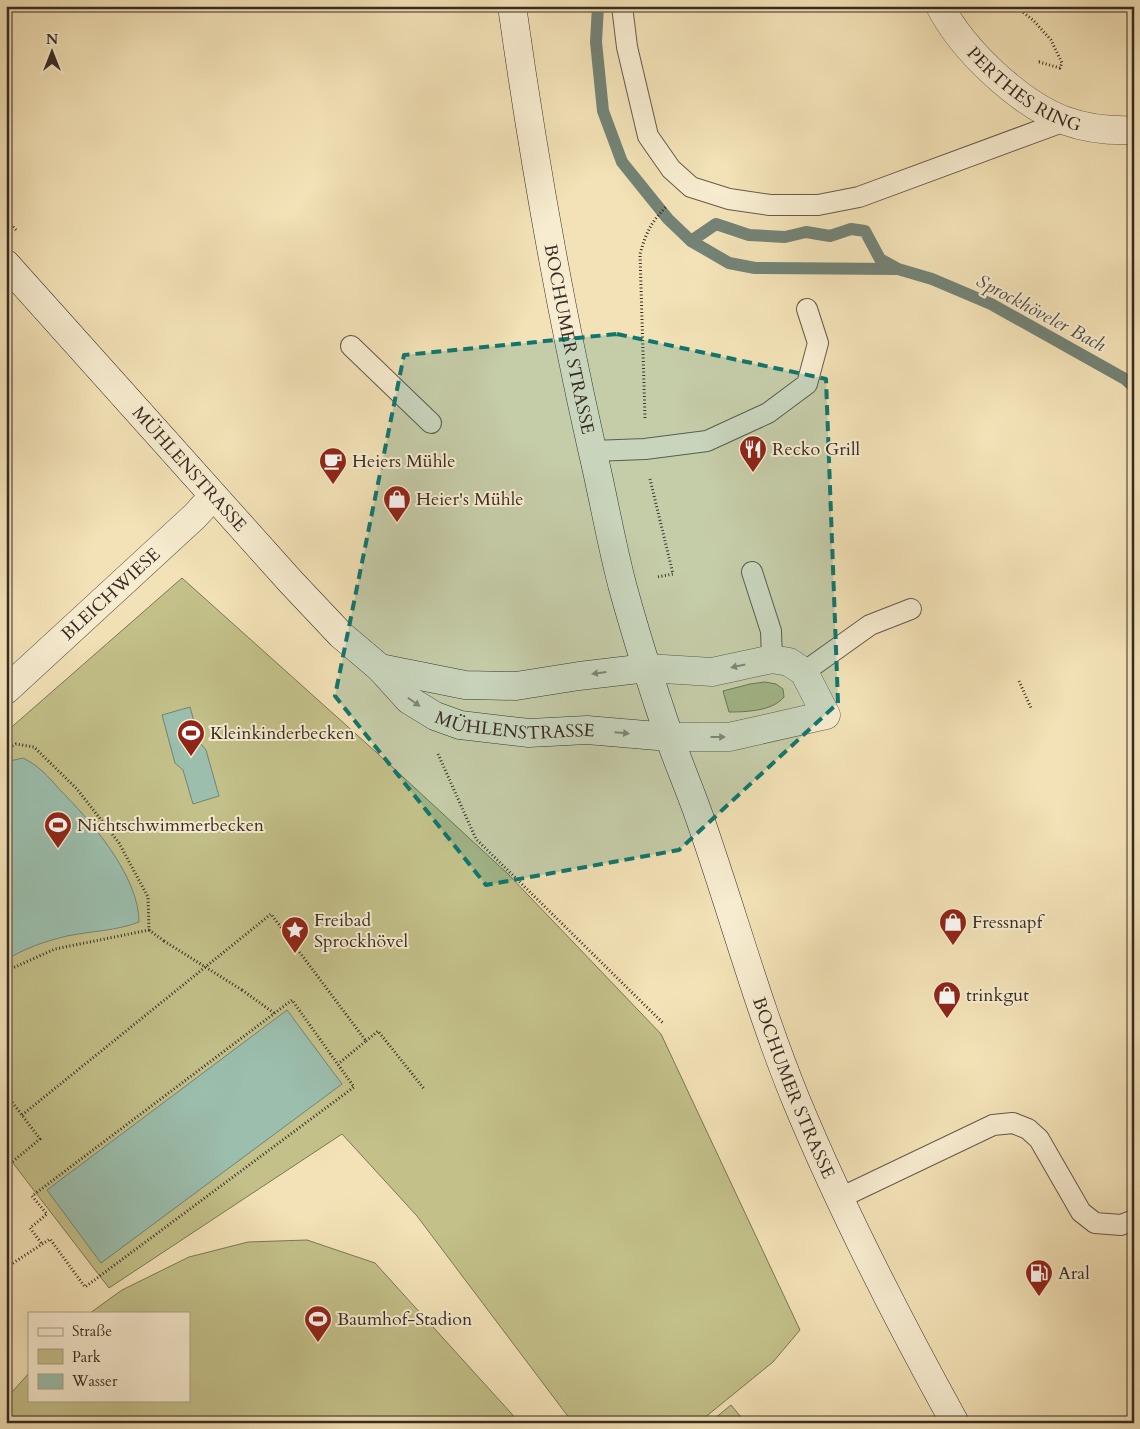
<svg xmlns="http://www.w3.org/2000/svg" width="1140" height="1429" viewBox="0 0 1140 1429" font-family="Cardo,serif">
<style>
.green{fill:#c3c089;stroke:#7d7656}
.water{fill:#9bbead;stroke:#738376}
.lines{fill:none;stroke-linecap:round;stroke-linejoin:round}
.stream{stroke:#738376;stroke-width:12}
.service-casing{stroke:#665949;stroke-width:22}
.minor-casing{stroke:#665949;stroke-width:29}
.secondary-casing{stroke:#372b24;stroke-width:29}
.path{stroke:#372b24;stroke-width:3;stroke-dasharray:1 2.5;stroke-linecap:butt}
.service{stroke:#f7ecd0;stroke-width:20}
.minor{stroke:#f7ecd0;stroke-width:28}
.secondary{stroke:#f7ecd0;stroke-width:28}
.path-bridge{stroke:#372b24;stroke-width:3;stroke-dasharray:1 2.5;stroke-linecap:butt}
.oneway{fill:#978c7a}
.marked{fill:#0f766e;fill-opacity:0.2;stroke:#0f766e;stroke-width:4;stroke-dasharray:10 6;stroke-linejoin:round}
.labels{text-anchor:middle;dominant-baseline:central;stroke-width:4;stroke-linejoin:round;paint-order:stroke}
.street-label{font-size:18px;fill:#372b24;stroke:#f7ecd0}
.poi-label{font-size:18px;fill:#372b24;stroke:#f7ecd0;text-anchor:start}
.water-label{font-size:19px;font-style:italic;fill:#505046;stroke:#f7ecd0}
</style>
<rect width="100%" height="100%" fill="#f3e2b7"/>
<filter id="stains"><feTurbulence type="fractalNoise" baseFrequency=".004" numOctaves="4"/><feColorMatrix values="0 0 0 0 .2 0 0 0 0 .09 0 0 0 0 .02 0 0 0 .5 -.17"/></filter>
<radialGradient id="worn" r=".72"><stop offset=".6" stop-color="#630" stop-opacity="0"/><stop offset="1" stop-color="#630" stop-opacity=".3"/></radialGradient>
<g class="green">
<path d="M 182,578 L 376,752 L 508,874 L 661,1034 L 800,1330 L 773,1362 L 698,1423 L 573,1423 L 417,1216 L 342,1134 L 109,1288 L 6,1154 L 6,732 Z"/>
<path d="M 765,682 L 776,684 L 783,689 L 784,697 C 773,711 746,712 729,712 L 723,691 L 750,684 Z"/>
<path d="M 307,1240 L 375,1263 L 520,1423 L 6,1423 L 6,1399 L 29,1373 L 29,1400 L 189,1400 L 189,1313 L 90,1313 L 122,1290 L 189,1257 L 248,1242 Z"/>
<path d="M 731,1405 L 746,1423 L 709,1423 Z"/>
</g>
<g class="water">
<path d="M 190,707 L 200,743 L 206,750 L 219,796 L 193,804 L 183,770 L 175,763 L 162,715 Z"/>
<path d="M 23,758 C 38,765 49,777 60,790 C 91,821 139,876 139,922 C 116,931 91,931 67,936 C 46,941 25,948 6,960 L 6,768 L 10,761 Z"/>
<path d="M 287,1010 L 342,1084 L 101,1263 L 47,1190 Z"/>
</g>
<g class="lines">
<g class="stream">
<path d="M 598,6 L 596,42 L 603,111 L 622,162 L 668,219 L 691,241 L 729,263 L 755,268 L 897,269"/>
<path d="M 691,241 L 716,224 L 749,235 L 785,237 L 806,232 L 830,236 L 851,229 L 865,231 L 880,259 L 898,269 L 932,279 L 991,304 L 1125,379 L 1134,387"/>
</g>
<g class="service-casing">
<g id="service">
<path d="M 622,6 L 627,47 L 648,136 L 671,169 L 691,187 L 729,199 L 770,205 L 818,205 L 859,197 L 1065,121"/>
<path d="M 351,346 L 431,423"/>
<path d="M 593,451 L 645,449 L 707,441 L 768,413 L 807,384 L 818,343 L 807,309"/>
<path d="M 752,572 L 771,631 L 772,659"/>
<path d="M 804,672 L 870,625 L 911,609"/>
<path d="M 840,1198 L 993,1125 L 1013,1123 L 1028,1129 L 1039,1139 L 1081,1212 L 1095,1223 L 1121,1225 L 1134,1220"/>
</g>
</g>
<g class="minor-casing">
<g id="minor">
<path id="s1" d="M 940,6 C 962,49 1019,104 1066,121 C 1088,129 1111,131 1134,130"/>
<path d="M 647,668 L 712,672 L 772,659 L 789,662 L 804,672 L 826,715 L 729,737 L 669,737"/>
<path id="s2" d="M 6,690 L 195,516 L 213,496"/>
</g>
</g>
<g class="secondary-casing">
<g id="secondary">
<path id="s3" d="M 512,6 C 533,155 559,303 592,449 C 603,495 611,543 623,588 C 637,639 653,689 670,739 C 679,765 690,790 699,816 C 732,910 758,1007 796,1100 C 842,1211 897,1318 955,1423"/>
<path id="s4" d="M 6,264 L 291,582 L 341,635 L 380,668 L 409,700 L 435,716 L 460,725 L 529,733 L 587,730 L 669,737"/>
<path d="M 380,668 L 465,685 L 516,686 L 579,676 L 647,668"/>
</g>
</g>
<g class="path">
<path d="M 1015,6 L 1033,20 L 1051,40 L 1062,63 L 1060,68 L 1039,62 L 1037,63"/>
<path d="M 6,219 L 16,230"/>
<path d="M 645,418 L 640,254 C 646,233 651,222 666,207"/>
<path d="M 650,479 L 673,574 L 657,577"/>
<path d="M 1019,681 L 1031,708"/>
<path d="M 6,749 L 16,744 L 34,747 L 77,789 L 119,843 L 148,897 L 149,930 L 55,949 L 6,971"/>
<path d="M 438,754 L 476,839 L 664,1024"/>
<path d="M 149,930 L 164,941"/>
<path d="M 242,990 L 274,1013"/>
<path d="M 366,1041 L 378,1031 L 425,1090"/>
<path d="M 6,1094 L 40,1139 L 6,1167"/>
<path d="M 22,1115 L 271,914 L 366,1041 L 338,1064"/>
<path d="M 6,1259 L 10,1265 L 50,1239 L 85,1287 L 354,1087 L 292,1000 L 32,1196 L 47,1214 L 30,1228 L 42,1244"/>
</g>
<use href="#service" class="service"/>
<use href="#minor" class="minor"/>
<use href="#secondary" class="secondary"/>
<path class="path-bridge" d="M 164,941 L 242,990"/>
</g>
<defs><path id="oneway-solid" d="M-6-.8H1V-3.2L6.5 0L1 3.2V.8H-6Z" transform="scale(1.25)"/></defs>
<g class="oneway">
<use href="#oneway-solid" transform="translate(738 666) rotate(168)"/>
<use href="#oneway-solid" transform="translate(599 673) rotate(173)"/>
<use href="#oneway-solid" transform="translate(414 702) rotate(35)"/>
<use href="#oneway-solid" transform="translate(622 733) rotate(5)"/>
<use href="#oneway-solid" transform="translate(718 737)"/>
</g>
<path class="marked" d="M 617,334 L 826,379 L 838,703 L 679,850 L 486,885 L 335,696 L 404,355 Z"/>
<defs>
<g id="restaurant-pin" transform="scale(1.4375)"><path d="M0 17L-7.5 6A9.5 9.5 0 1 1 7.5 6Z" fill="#8f2418" stroke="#f7ecd0"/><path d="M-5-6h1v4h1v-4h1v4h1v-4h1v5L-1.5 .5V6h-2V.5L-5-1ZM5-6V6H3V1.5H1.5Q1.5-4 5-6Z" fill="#fff"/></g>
<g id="cafe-pin" transform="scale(1.4375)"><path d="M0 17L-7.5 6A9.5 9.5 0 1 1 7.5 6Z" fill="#8f2418" stroke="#f7ecd0"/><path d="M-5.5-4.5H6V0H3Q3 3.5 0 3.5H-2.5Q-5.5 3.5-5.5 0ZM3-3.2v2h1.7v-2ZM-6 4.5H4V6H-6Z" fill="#fff"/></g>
<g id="shop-pin" transform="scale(1.4375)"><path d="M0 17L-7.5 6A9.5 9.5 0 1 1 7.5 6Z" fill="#8f2418" stroke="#f7ecd0"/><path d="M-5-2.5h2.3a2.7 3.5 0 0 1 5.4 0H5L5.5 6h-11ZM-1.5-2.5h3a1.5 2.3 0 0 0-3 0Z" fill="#fff"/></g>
<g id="stadium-pin" transform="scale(1.4375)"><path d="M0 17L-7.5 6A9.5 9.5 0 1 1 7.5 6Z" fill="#8f2418" stroke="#f7ecd0"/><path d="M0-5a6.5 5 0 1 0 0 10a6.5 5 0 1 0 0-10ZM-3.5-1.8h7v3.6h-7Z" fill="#fff"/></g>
<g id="sight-pin" transform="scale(1.4375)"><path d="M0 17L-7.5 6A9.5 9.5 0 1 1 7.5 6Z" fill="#8f2418" stroke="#f7ecd0"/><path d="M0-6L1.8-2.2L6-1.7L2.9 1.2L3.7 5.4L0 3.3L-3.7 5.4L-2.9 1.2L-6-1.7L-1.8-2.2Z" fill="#fff"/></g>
<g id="fuel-pin" transform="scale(1.4375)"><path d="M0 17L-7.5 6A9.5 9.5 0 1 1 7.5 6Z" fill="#8f2418" stroke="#f7ecd0"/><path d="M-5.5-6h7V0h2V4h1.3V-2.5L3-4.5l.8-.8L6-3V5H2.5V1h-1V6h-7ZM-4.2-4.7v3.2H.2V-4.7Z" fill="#fff"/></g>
</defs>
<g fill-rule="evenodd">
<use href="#restaurant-pin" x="753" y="449"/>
<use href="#cafe-pin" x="333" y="461"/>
<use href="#shop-pin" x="397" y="499"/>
<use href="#stadium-pin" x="191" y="733"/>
<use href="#stadium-pin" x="58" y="825"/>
<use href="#shop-pin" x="953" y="922"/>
<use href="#sight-pin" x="295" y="930"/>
<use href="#shop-pin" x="947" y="995"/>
<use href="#fuel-pin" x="1039" y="1273"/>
<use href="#stadium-pin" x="318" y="1319"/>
</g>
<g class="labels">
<g class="street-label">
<text stroke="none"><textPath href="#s1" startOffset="121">PERTHES RING</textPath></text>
<text stroke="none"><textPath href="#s3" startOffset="338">BOCHUMER STRASSE</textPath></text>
<text stroke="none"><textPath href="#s4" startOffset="275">MÜHLENSTRASSE</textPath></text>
<text stroke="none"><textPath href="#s2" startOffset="142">BLEICHWIESE</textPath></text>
<text stroke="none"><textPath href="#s4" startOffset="706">MÜHLENSTRASSE</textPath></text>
<text stroke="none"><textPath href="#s3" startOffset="1121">BOCHUMER STRASSE</textPath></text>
</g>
<g class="poi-label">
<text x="772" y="449">Recko Grill</text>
<text x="352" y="461">Heiers Mühle</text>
<text x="416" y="499">Heier's Mühle</text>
<text x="210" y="733">Kleinkinderbecken</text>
<text x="77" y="825">Nichtschwimmerbecken</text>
<text x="314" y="920">Freibad<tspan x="314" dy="21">Sprockhövel</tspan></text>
<text x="972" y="922">Fressnapf</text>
<text x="966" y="995">trinkgut</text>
<text x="1058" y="1273">Aral</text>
<text x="337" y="1319">Baumhof-Stadion</text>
</g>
<g class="water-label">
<text transform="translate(1041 313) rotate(28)">Sprockhöveler Bach</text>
</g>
</g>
<rect width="1140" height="1429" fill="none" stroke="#f3e2b7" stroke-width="25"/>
<rect x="8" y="8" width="1125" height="1414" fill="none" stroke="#372b24" stroke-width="2.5"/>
<rect x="12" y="12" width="1115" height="1404" fill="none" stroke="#372b24"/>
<rect x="28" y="1312" width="162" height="90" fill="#f7ecd0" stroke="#aa9f8b"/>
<rect x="38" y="1328" width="25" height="8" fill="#f7ecd0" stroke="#aa9f8b"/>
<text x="72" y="1336" font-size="15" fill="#372b24">Straße</text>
<rect x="38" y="1349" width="25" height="15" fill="#c3c089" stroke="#aa9f8b"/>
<text x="72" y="1362" font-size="15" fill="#372b24">Park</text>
<rect x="38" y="1374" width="25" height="15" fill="#9bbead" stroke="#aa9f8b"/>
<text x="72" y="1386" font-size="15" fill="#372b24">Wasser</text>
<g transform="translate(52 52)" stroke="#f7ecd0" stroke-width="4" paint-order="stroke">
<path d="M0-4L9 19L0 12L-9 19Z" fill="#372b24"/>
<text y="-8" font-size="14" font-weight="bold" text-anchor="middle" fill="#372b24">N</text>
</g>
<rect width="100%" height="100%" filter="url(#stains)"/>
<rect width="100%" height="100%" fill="url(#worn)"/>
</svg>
